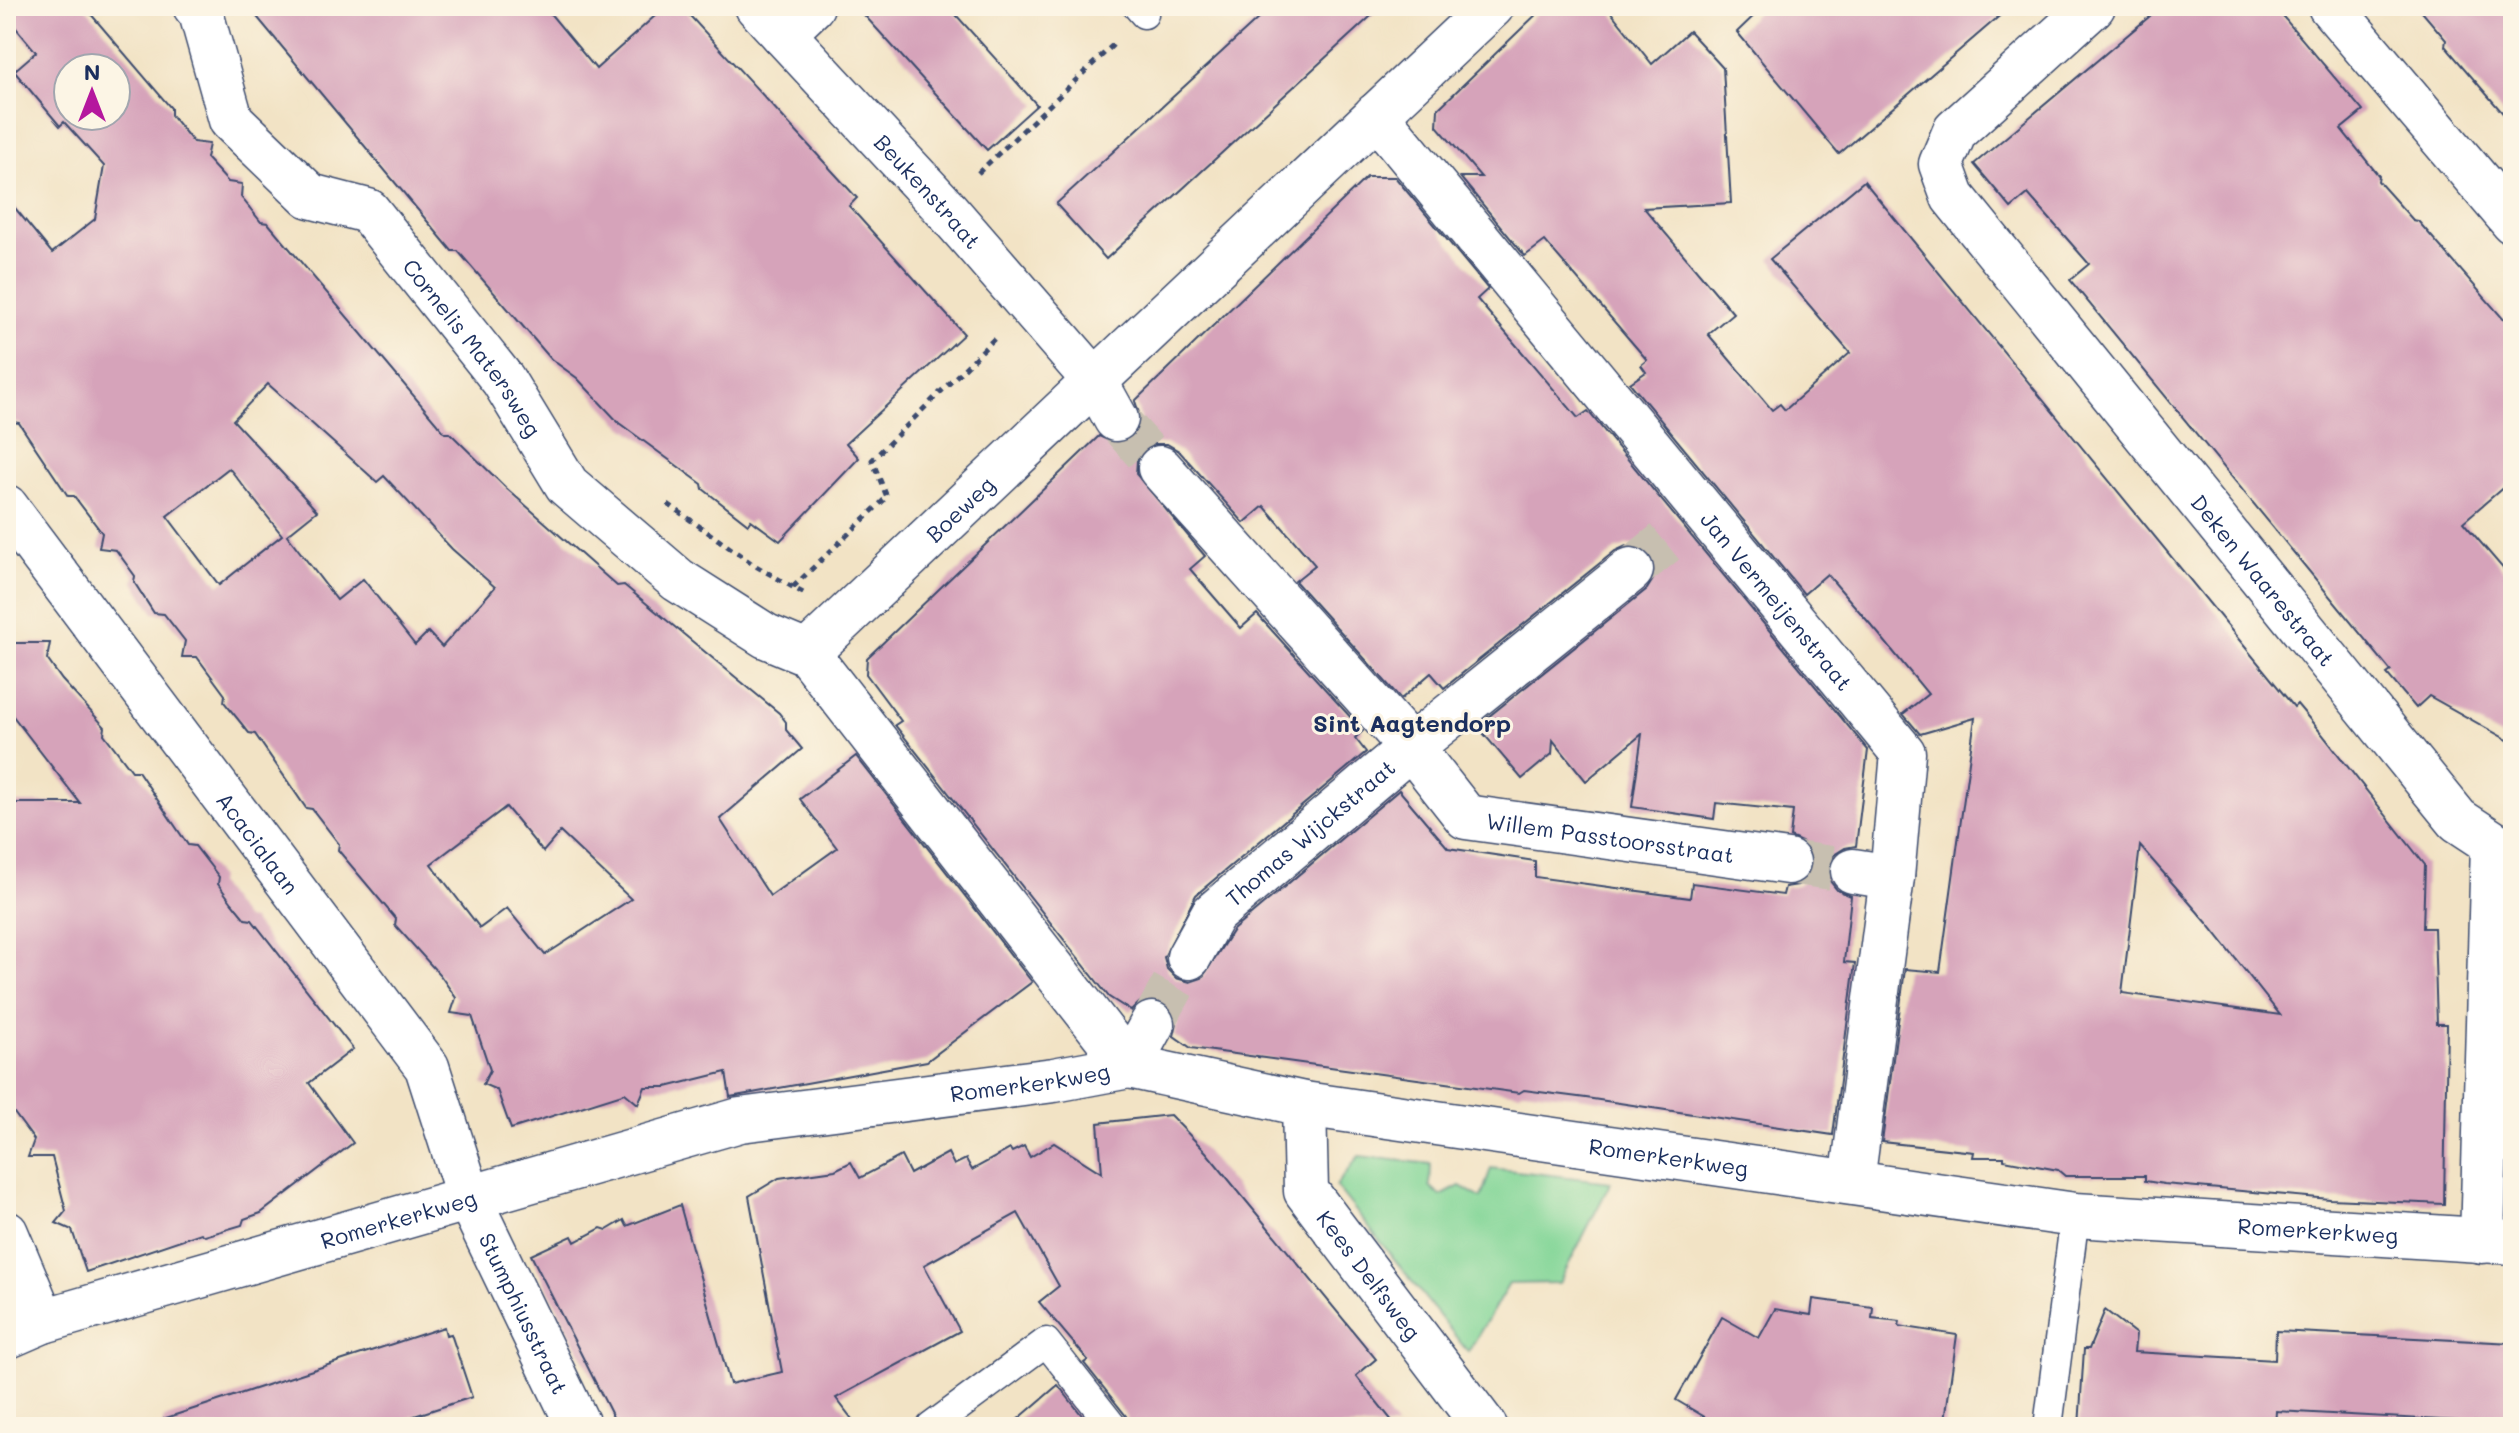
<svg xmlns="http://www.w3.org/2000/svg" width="2519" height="1433" viewBox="0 0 2519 1433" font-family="Mali,sans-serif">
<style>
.green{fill:#81d596;stroke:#4e827a;stroke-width:2}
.building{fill:#d6a3ba;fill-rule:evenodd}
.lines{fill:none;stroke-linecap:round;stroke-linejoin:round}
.street-tunnel{stroke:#c7bfb0;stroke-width:44;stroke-dasharray:44 22;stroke-linecap:butt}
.lane-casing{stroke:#3b4a6d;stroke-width:31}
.street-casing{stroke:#3b4a6d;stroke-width:47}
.path{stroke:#3b4a6d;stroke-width:5;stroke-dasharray:6 6;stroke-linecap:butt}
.lane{stroke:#fff;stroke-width:28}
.street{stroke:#fff;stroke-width:44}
.labels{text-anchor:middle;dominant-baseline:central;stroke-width:6;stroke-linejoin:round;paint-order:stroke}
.street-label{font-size:22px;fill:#1b2f5e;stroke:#fcf5e5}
.neighbourhood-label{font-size:24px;font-weight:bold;fill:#1b2f5e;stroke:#fcf5e5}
</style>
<rect width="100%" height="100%" fill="#fcf5e5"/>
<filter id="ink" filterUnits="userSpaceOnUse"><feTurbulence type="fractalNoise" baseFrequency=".0125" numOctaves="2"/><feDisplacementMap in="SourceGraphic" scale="16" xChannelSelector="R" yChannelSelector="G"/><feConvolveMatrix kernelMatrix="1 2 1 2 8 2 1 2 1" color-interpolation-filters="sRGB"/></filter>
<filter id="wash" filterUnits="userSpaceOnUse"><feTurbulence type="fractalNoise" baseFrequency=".006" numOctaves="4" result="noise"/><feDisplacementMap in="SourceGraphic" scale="32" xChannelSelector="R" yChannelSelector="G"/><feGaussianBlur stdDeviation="1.8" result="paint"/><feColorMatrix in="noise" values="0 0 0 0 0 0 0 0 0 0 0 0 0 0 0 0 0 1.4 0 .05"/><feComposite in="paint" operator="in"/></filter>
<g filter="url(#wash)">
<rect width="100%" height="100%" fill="#f2e3c5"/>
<path class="green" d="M 1359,1156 L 1431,1164 L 1430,1186 L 1441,1196 L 1460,1186 L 1481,1198 L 1491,1168 L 1611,1182 L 1559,1283 L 1509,1284 L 1468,1352 L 1336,1186 Z"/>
<g id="blocks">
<g class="building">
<path d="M 6,6 L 84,6 L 171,108 L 171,115 L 193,142 L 209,144 L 206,158 L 228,182 L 242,184 L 241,197 L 261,222 L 268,223 L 445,433 L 450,433 L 506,488 L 617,586 L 624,585 L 779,713 L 786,722 L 786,730 L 802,749 L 720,819 L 770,896 L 837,848 L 800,799 L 856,756 L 1032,982 L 927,1061 L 730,1097 L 726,1072 L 666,1087 L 645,1087 L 638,1104 L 625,1093 L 511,1129 L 497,1090 L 483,1084 L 490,1070 L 472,1016 L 451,1013 L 456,998 L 440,975 L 395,925 L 396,919 L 338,850 L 339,844 L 312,809 L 306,808 L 255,734 L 249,733 L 224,702 L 225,695 L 197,657 L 182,657 L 185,641 L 164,614 L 154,613 L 134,582 L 135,576 L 116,550 L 99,548 L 102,533 L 74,496 L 68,496 L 19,423 L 6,421 L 6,197 L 52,253 L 95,219 L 104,166 L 64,122 L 60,126 L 14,71 L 36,52 L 6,16 ZM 68,68 L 116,68 L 116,116 L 68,116 ZM 268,384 L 377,482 L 384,476 L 452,549 L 495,587 L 442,647 L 428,632 L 415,645 L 363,579 L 337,600 L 287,535 L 317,511 L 233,420 ZM 229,468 L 282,535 L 219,585 L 167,516 ZM 506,807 L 543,852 L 560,832 L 631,899 L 545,955 L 507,908 L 480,928 L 431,864 Z"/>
<path d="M 248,6 L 544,6 L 596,69 L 666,6 L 681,6 L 857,198 L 849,206 L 964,334 L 846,443 L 859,458 L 780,541 L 751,520 L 748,524 L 703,489 L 702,484 L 619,423 L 577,378 L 551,359 L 458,251 L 452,251 Z"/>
<path d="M 856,6 L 948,6 L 1037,105 L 987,150 Z"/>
<path d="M 1272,6 L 1382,6 L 1106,259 L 1056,204 Z"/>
<path d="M 1545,6 L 1606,6 L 1652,64 L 1689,31 L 1723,68 L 1731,203 L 1644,208 L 1733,313 L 1708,334 L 1772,410 L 1780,404 L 1785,410 L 1850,353 L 1770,259 L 1864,181 L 2294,707 L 2297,704 L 2322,734 L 2425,865 L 2423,928 L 2434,928 L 2437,1024 L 2447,1024 L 2444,1204 L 2330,1199 L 2164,1184 L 2145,1181 L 2145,1176 L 2065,1176 L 2058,1170 L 2004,1160 L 2004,1157 L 1973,1157 L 1974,1152 L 1882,1142 L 1905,969 L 1940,972 L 1975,718 L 1920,734 L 1903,714 L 1928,694 L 1878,633 L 1827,574 L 1804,594 L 1630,383 L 1646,372 L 1641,365 L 1647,360 L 1545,241 L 1525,256 L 1460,177 L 1481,177 L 1437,126 L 1438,109 ZM 2140,846 L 2208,924 L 2280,1015 L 2122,993 Z"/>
<path d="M 1764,6 L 2011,6 L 1839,154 L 1737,32 Z"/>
<path d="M 2162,6 L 2274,6 L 2363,111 L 2341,129 L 2379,176 L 2378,181 L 2413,220 L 2418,221 L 2513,330 L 2513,479 L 2463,522 L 2513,580 L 2513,743 L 2429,696 L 2416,708 L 2387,674 L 2391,671 L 2070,280 L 2089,264 L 2028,194 L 2011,208 L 1974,164 Z"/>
<path d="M 2417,6 L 2501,6 L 2513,19 L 2513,125 L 2445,46 L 2446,40 Z"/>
<path d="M 1367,177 L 1395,177 L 1488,289 L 1477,299 L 1578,418 L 1588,411 L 1868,750 L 1856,846 L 1845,848 L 1834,855 L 1828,868 L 1830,881 L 1837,890 L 1851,896 L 1844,962 L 1855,963 L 1833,1135 L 1586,1098 L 1524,1090 L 1519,1093 L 1191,1048 L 1174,1036 L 1177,1023 L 1173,1010 L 1165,1003 L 1151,999 L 1140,1002 L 1131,1011 L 1109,997 L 895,725 L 901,721 L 866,674 L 867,658 L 1099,436 L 1116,444 L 1129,440 L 1137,433 L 1141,419 L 1135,401 ZM 1154,444 L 1167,444 L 1179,451 L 1244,523 L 1264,506 L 1315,565 L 1295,581 L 1401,699 L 1431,673 L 1444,688 L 1615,551 L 1628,545 L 1641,547 L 1651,555 L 1656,567 L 1654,578 L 1647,589 L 1477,726 L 1522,779 L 1552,754 L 1553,740 L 1586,781 L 1642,734 L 1632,807 L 1714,819 L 1716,803 L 1793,811 L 1790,837 L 1804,843 L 1811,853 L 1813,866 L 1808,877 L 1798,885 L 1785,887 L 1783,895 L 1692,883 L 1690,898 L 1535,877 L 1535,861 L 1448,848 L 1399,790 L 1233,930 L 1202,978 L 1190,982 L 1176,978 L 1167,969 L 1164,957 L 1196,895 L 1366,752 L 1355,738 L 1363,731 L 1257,614 L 1241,628 L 1190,569 L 1205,556 L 1136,474 L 1137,460 L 1143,450 Z"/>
<path d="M 6,643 L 50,643 L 47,659 L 62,680 L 105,727 L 104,734 L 132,771 L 138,771 L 188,845 L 195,846 L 219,877 L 218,884 L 232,903 L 245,919 L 252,920 L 353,1049 L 309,1083 L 353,1143 L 261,1213 L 244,1219 L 242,1225 L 205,1236 L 201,1233 L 86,1272 L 72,1230 L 56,1223 L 66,1211 L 52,1157 L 28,1157 L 34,1140 L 6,1102 L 6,803 L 80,803 L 6,707 Z"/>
<path d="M 1170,1115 L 1206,1152 L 1376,1359 L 1356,1376 L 1397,1427 L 1130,1427 L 1126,1416 L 1084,1363 L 1088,1360 L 1039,1302 L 1059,1286 L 1018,1213 L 924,1265 L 960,1331 L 836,1398 L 858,1427 L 618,1427 L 531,1255 L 572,1236 L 575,1242 L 601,1228 L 607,1230 L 624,1220 L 627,1226 L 680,1205 L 730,1384 L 782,1372 L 749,1196 L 779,1178 L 835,1170 L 851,1162 L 860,1178 L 901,1156 L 910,1174 L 948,1153 L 954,1165 L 966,1159 L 972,1170 L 1010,1149 L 1012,1152 L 1024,1146 L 1030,1157 L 1054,1143 L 1102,1173 L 1098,1123 Z"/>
<path d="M 1813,1299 L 1873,1307 L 1872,1318 L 1900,1321 L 1899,1326 L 1957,1335 L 1944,1427 L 1722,1427 L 1676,1400 L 1722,1317 L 1759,1338 L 1775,1309 L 1811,1315 Z"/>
<path d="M 2105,1310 L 2136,1334 L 2134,1352 L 2275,1360 L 2276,1331 L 2513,1343 L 2513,1424 L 2276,1411 L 2275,1427 L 2079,1427 L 2084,1349 L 2089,1349 Z"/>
<path d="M 444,1327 L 446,1335 L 451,1334 L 472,1397 L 381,1427 L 164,1427 L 163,1419 Z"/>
<path d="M 1058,1385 L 1091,1427 L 1009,1427 Z"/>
</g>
</g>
</g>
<g filter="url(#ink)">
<use href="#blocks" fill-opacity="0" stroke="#3b4a6d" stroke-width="2"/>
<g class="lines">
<g class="street-tunnel">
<path d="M 1116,419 L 1160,468"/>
<path d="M 1631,570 L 1682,529"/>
<path d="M 1788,862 L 1853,871"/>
<path d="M 1152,1024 L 1189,957"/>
</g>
<g class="lane-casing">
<g id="lane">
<path d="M 1137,6 L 1144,14"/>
<path d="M 931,1427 L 1046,1342 L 1113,1427"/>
<path d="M 2048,1427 L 2075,1215"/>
</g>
</g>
<g class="street-casing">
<g id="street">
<path id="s1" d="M 195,6 L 201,13 L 231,120 L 310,196 L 368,211 L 503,380 L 567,485 L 678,580 L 766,636 L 807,653 L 1129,1066"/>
<path id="s2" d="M 757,6 L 943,206 L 1095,381 L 1116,419"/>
<path id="s3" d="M 2093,6 L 1955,131 L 1941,164 L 1953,197 L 2458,820 L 2493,843"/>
<path d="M 2330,6 L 2513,222"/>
<path d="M 783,34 L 812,6"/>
<path id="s4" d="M 1376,115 L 1903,753 L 1892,877 L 1852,1182"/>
<path id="s5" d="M 1160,468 L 1411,747 L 1466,817 L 1788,862"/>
<path id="s6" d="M 6,507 L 427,1067 L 470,1201 L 579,1427"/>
<path id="s7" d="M 807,653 L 1492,6"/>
<path d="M 1853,871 L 1892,877"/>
<path id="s8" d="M 1189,957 L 1213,914 L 1411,747 L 1631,570"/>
<path d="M 1129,1066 L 1152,1024"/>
<path id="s9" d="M 1304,1104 L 1306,1191 L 1485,1427"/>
<path d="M 6,1233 L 43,1321"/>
<path d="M 2482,1241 L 2493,843"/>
<path id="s10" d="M 6,1337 L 43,1321 L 740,1120 L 1054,1080 L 1129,1066 L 1304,1104 L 2075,1215 L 2513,1242"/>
</g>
</g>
<g class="path">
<path d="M 978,173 L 1116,42"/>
<path d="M 668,504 L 754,565 L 803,593"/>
<path d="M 793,587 L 887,497 L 872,460 L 995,338"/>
</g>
<use href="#lane" class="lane"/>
<use href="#street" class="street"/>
</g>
</g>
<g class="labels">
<g class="street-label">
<text stroke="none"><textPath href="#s2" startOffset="252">Beukenstraat</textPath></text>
<text stroke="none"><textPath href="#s1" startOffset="462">Cornelis Matersweg</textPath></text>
<text stroke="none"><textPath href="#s7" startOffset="210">Boeweg</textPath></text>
<text stroke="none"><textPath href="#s3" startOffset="750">Deken Waarestraat</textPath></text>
<text stroke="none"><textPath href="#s4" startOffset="630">Jan Vermeijenstraat</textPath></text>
<text stroke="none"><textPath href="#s8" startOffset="176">Thomas Wijckstraat</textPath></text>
<text stroke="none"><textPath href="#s5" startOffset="610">Willem Passtoorsstraat</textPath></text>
<text stroke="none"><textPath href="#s6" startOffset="420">Acacialaan</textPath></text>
<text stroke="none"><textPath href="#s10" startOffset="1058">Romerkerkweg</textPath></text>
<text stroke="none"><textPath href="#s10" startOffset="1706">Romerkerkweg</textPath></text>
<text stroke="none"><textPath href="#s10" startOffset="410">Romerkerkweg</textPath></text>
<text stroke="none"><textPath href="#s10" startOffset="2360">Romerkerkweg</textPath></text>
<text stroke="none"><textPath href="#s9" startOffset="192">Kees Delfsweg</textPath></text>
<text stroke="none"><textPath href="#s6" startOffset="966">Stumphiusstraat</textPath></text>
</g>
<g class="neighbourhood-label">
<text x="1412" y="722">Sint Aagtendorp</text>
</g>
</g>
<rect width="2519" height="1433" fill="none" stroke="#fcf5e5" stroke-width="32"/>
<g transform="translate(92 92)"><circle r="38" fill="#fcf5e5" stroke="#a2a6af" stroke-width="2"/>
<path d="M0-6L14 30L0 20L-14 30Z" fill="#b5179e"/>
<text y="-12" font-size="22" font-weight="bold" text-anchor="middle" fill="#1b2f5e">N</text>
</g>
</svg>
